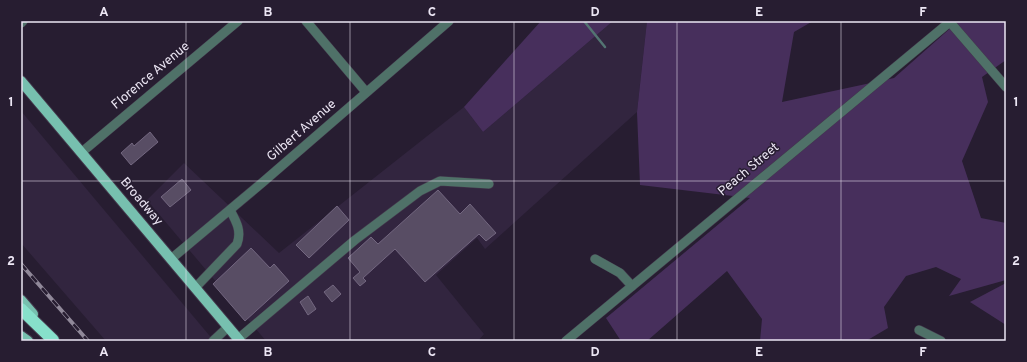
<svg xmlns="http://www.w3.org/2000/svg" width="1027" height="362" viewBox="0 0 1027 362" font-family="Overpass,sans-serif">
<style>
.built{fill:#32253f}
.green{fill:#472f5c}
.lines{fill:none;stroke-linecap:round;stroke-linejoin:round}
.stream{stroke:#537472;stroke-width:2.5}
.building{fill:#584d64;stroke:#736780}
.minor-casing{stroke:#43394c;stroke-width:10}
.major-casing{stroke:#43394c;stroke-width:12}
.highway-casing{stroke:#43394c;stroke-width:14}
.minor{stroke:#4f7168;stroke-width:9}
.major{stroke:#77c0af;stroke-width:10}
.highway{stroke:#87e0cb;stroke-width:12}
.rail-casing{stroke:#908899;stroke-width:4}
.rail{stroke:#271d31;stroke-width:2.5;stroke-dasharray:8;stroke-linecap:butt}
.grid{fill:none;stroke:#ece6f4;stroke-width:1;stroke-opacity:0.55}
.labels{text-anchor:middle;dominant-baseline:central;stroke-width:3;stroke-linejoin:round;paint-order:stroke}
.street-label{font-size:13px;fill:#ece6f4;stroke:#271d31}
.neatline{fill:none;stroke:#ece6f4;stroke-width:1.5}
.grid-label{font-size:13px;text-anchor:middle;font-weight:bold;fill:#ece6f4}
</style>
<rect width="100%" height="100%" fill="#271d31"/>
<g class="built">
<path d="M 613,21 L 647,21 L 637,112 L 485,249 L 477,238 L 436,275 L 484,334 L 478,341 L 266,341 L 147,200 L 184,163 L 279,253 L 464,107 L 483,132 Z"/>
<path d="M 21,111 L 214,341 L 106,341 L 21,243 Z"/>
</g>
<g class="green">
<path d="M 541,21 L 613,21 L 483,132 L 464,107 Z"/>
<path d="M 647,21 L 813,21 L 794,32 L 782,102 L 894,78 L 954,25 L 952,21 L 1006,21 L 1006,60 L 982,77 L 988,102 L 962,161 L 981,218 L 1006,223 L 1006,280 L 949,296 L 961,279 L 936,267 L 906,276 L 884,307 L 888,328 L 866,341 L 760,341 L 762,319 L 727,271 L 647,341 L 621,341 L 606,318 L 750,198 L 640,185 L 637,112 Z"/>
<path d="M 1006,283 L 1006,325 L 970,302 Z"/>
</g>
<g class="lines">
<path class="stream" d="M 584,21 L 605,47"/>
</g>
<g class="building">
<path d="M 150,132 L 158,142 L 131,165 L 121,153 L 132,143 L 134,146 Z"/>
<path d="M 182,179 L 191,190 L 170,207 L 161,197 Z"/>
<path d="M 438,190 L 460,214 L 470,204 L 496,233 L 486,241 L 479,234 L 425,282 L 395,249 L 363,278 L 366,281 L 360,286 L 353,278 L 360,272 L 348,258 L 371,237 L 378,244 Z"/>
<path d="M 337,206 L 349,220 L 309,258 L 296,245 Z"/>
<path d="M 251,248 L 270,268 L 274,264 L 289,281 L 245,321 L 213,284 Z"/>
<path d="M 333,285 L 341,294 L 332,302 L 324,292 Z"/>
<path d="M 308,296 L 316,309 L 308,315 L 300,302 Z"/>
</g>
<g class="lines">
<g class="minor-casing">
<g id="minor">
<path d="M 306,21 L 366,92"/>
<path d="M 949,21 L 1006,87"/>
<path d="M 21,23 L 23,21"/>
<path d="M 82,152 L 238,21"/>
<path d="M 171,259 L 263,182 L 449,21"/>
<path d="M 595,259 L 620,273 L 632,286"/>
<path d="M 195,288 L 237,244 C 242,231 236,221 230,210"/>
<path d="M 919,330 L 941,341"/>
<path d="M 238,339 L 355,240 L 420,191 L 440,181 L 489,184"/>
<path d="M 213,341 L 228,327"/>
<path d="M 566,341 L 951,21"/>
</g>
</g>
<g class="major-casing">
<g id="major">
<path d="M 21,81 L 240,341"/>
<path d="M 21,300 L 33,314"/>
<path d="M 21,336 L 28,341"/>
</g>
</g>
<g class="highway-casing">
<path id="highway" d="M 21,309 L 53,340"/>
</g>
<use href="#minor" class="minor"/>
<use href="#major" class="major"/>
<use href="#highway" class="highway"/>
<g class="rail-casing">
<path id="rail" d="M 21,264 L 88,341"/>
</g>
<use href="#rail" class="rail"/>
</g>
<path class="grid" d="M 186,21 L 186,341M 350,21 L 350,341M 514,21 L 514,341M 677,21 L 677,341M 841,21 L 841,341M 21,181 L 1006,181"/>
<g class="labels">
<g class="street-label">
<text transform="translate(151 76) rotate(-40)">Florence Avenue</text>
<text transform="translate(302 131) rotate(-41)">Gilbert Avenue</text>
<text transform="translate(749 170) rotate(-40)">Peach Street</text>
<text transform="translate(141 202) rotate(50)">Broadway</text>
</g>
</g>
<rect width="1027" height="362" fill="none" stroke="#271d31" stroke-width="44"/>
<rect x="22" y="22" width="983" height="318" class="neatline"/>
<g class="grid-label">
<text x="104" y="16">A</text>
<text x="268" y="16">B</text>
<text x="432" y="16">C</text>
<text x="595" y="16">D</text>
<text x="759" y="16">E</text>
<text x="923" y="16">F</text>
<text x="11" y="106">1</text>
<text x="1016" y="106">1</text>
<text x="11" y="265">2</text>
<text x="1016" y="265">2</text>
<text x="104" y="356">A</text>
<text x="268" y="356">B</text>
<text x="432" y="356">C</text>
<text x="595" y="356">D</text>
<text x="759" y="356">E</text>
<text x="923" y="356">F</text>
</g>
</svg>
